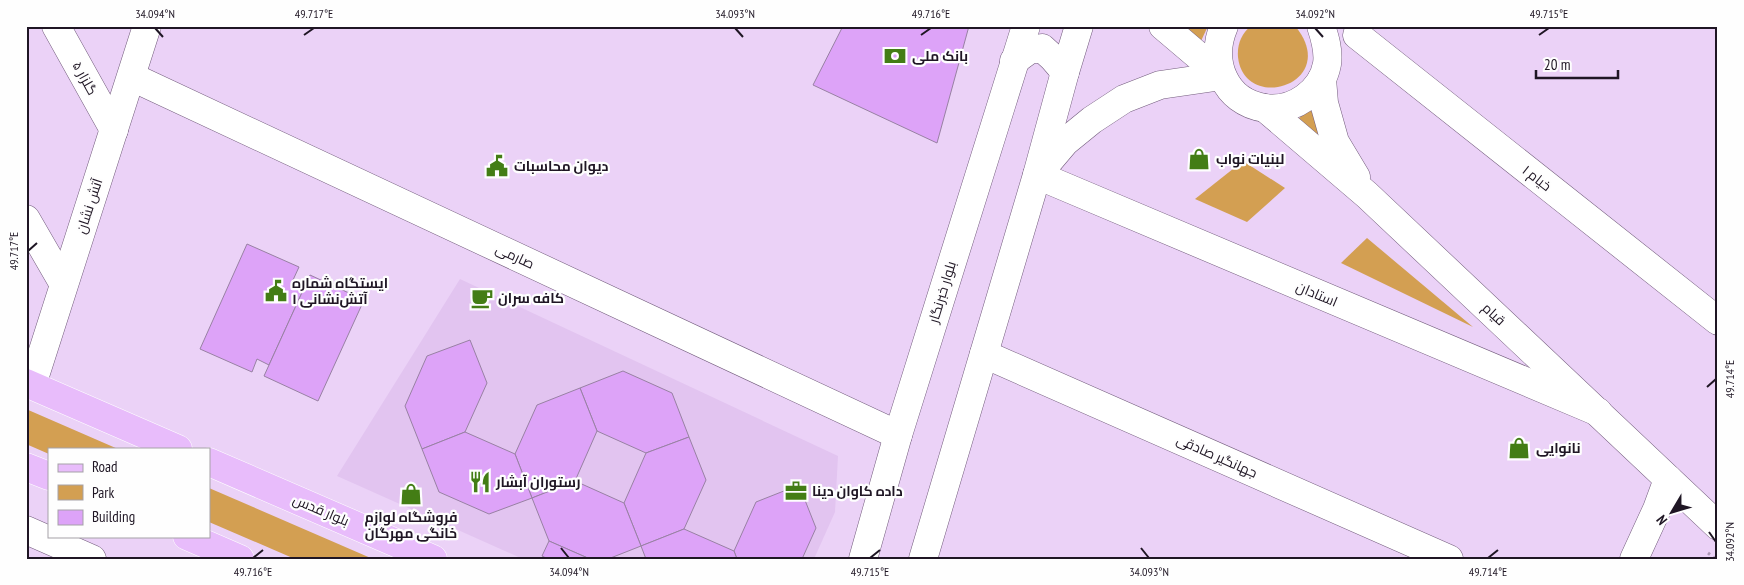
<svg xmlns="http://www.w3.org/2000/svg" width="1744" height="585" viewBox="0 0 1744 585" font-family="'PT Sans Narrow',Cairo,sans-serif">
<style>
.built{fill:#e2c4f0}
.green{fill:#d39f52}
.building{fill:#dda3f8;stroke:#9881a3}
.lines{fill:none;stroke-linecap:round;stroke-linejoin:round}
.minor-casing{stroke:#735d7d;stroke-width:29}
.major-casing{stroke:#fff;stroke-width:29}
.path{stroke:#ac98b6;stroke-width:3;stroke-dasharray:2.5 4;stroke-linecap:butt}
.minor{stroke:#fff;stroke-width:28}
.major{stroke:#e8bcfb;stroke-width:28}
.ticks{fill:none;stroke:#1f1624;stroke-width:2}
.labels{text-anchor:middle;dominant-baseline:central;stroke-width:4.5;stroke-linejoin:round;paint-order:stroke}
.poi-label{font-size:14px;font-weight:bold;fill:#1f1624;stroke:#fefefe;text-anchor:start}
.street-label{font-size:14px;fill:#1f1624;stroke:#fefefe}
.neatline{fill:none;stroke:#1f1624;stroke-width:2}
.ticks-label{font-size:12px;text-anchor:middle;fill:#1f1624}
</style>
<rect width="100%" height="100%" fill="#ebd2f7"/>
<path class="built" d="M 460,279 L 838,456 L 835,512 L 814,559 L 523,559 L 337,476 Z"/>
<g class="green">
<path d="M 1182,26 L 1208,26 L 1201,41 Z"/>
<path d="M 1251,26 L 1296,27 C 1341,84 1244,114 1238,57 C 1237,45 1241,34 1251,26 Z"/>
<path d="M 1310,108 L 1333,158 L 1295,122 Z"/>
<path d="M 1243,161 L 1285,188 L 1247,222 L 1195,199 Z"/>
<path d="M 1367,238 L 1473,327 L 1341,263 Z"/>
<path d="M 26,409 L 118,449 L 49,449 L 49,454 L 26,444 Z"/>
<path d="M 209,488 L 373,559 L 295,559 L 209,522 Z"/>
</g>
<g class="building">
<path d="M 843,26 L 969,26 L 937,143 L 813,85 Z"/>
<path d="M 247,244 L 299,267 L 293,280 L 305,286 L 269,365 L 257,359 L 252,372 L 200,349 Z"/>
<path d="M 310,275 L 364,300 L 318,401 L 264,376 Z"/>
<path d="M 470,340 L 487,383 L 465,432 L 422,449 L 405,406 L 427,356 Z"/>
<path d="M 623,371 L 672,393 L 689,437 L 646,453 L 597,431 L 580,388 Z"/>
<path d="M 580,388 L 597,431 L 575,481 L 532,498 L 515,454 L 537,405 Z"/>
<path d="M 465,432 L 515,454 L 532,498 L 489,514 L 439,492 L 422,449 Z"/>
<path d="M 689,437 L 706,480 L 684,529 L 641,546 L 624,503 L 646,453 Z"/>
<path d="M 575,481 L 624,503 L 641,546 L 608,559 L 590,559 L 549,541 L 532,498 Z"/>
<path d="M 799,485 L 816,528 L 802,559 L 737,559 L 734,551 L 756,502 Z"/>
<path d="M 684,529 L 734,551 L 737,559 L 646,559 L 641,546 Z"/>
<path d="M 549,541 L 590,559 L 548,559 L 542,556 Z"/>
</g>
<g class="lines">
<g class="minor-casing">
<g id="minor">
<path d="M 56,26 L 114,130"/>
<path d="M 1163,26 L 1222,76"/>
<path d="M 1224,26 C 1209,61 1224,102 1265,108 C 1293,112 1322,92 1327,64 C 1329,51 1325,38 1321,26"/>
<path d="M 1357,35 L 1718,321"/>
<path d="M 1014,61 L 1029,50 L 1042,48 L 1053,58 L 1065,72"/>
<path d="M 1222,76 L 1160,85 L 1124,99 L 1092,120 L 1065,142 L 1037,175 L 1598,412"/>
<path d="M 132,77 L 898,435"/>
<path d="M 1322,79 L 1324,103 L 1335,142 L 1356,177"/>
<path d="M 1265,108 L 1367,195 L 1718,526"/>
<path d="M 26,219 L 63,283"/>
<path d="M 984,354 L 1449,559"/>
<path d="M 32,385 L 147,26"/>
<path d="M 26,530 L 92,559"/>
<path d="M 863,559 L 898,435 L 1026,26"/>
<path d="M 923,559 L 1037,175 L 1065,72 L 1079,26"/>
<path d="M 1634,559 L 1657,509 L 1668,479"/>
</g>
</g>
<g class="major-casing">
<g id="major">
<path d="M 26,383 L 178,449"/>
<path d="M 209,462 L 433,559"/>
<path d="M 26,467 L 49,476"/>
<path d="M 187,536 L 240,559"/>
</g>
</g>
<path class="path" d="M 1708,553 L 1716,559"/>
<use href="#minor" class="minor"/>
<use href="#major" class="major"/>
</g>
<path class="ticks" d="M 155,28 L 163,37M 735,28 L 743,37M 1315,28 L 1323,37M 304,35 L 314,28M 921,35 L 931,28M 1539,35 L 1549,28M 28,251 L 37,243M 1707,387 L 1716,379M 1709,532 L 1716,542M 561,548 L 569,558M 1141,548 L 1149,558M 253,558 L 263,550M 870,558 L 880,550M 1488,558 L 1498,550"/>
<defs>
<g id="bank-bare" transform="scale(1.725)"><path d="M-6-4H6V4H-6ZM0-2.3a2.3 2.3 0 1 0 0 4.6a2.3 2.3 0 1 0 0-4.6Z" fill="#437d15" stroke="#fefefe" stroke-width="2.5" paint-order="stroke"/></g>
<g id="shop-bare" transform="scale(1.725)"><path d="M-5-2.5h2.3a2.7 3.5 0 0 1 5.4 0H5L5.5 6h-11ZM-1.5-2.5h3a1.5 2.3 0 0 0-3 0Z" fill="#437d15" stroke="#fefefe" stroke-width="2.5" paint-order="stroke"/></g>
<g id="civic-bare" transform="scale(1.725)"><path d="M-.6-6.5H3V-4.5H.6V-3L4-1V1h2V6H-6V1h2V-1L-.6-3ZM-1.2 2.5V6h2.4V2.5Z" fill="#437d15" stroke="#fefefe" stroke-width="2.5" paint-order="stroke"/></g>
<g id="cafe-bare" transform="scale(1.725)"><path d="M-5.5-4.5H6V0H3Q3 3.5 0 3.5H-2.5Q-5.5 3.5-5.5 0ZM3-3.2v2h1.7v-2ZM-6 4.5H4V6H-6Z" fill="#437d15" stroke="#fefefe" stroke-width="2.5" paint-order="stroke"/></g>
<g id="restaurant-bare" transform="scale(1.725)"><path d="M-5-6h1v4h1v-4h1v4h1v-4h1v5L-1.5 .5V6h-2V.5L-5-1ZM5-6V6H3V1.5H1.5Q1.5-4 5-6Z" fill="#437d15" stroke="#fefefe" stroke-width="2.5" paint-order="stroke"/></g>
<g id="office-bare" transform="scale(1.725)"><path d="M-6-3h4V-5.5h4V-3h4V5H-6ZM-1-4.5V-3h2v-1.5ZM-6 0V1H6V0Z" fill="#437d15" stroke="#fefefe" stroke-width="2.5" paint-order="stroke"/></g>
</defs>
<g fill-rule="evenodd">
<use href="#bank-bare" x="895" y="56"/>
<use href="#shop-bare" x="1199" y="159"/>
<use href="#civic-bare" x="497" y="166"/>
<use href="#civic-bare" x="276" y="291"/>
<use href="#cafe-bare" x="482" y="298"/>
<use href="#shop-bare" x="1519" y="448"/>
<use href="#restaurant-bare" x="480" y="482"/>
<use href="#office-bare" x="796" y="491"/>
<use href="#shop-bare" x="411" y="494"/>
</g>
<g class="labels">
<g class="poi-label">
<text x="912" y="56">بانک ملی</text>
<text x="1216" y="159">لبنیات نواب</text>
<text x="514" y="166">دیوان محاسبات</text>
<text x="292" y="283">ایستگاه شماره<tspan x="292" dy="16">۱ آتش‌نشانی</tspan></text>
<text x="498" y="298">کافه سران</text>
<text x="1536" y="448">نانوایی</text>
<text x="496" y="482">رستوران آبشار</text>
<text x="812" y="491">داده کاوان دینا</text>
<text x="411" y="517" text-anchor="middle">فروشگاه لوازم<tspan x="411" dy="16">خانگی مهرگان</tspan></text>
</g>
<g class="street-label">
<text transform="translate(85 78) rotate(61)">گلزار ۵</text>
<text transform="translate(1537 178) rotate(38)">خیام ۱</text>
<text transform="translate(89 206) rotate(-72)">آتش نشان</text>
<text transform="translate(515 256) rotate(25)">صارمی</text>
<text transform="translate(942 292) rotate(-73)">بلوار خبرنگار</text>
<text transform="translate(1317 294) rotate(23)">استادان</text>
<text transform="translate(1494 314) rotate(43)">قیام</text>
<text transform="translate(1217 456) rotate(24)">جهانگیر صادقی</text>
<text transform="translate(321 510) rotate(23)">بلوار قدس</text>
</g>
</g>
<rect width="1744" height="585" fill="none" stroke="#fefefe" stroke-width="55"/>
<rect x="48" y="448" width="162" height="90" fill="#fefefe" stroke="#a5a1a7"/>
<rect x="58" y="464" width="25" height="8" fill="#e8bcfb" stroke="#a5a1a7"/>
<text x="92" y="472" font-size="15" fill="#1f1624">Road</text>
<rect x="58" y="485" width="25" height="15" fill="#d39f52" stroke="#a5a1a7"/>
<text x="92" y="498" font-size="15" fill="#1f1624">Park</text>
<rect x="58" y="510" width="25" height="15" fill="#dda3f8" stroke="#a5a1a7"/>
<text x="92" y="522" font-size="15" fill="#1f1624">Building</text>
<g transform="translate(1672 512) rotate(232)" stroke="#fefefe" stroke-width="4" paint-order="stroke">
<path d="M0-4L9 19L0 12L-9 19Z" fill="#1f1624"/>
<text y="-8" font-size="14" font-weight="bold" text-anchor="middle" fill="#1f1624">N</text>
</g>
<path d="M1536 70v8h82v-8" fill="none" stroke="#1f1624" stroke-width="2.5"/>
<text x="1544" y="70" font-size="15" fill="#1f1624" stroke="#fefefe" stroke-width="4" paint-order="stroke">20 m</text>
<rect x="28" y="28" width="1688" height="530" class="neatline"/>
<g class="ticks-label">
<text x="155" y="18">34.094°N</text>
<text x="314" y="18">49.717°E</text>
<text x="735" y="18">34.093°N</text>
<text x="931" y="18">49.716°E</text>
<text x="1315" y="18">34.092°N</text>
<text x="1549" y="18">49.715°E</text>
<text transform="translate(14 251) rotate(-90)" y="4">49.717°E</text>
<text transform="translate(1730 379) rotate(-90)" y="4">49.714°E</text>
<text transform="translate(1730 542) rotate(-90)" y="4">34.092°N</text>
<text x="253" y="576">49.716°E</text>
<text x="569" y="576">34.094°N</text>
<text x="870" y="576">49.715°E</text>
<text x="1149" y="576">34.093°N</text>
<text x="1488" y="576">49.714°E</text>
</g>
</svg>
